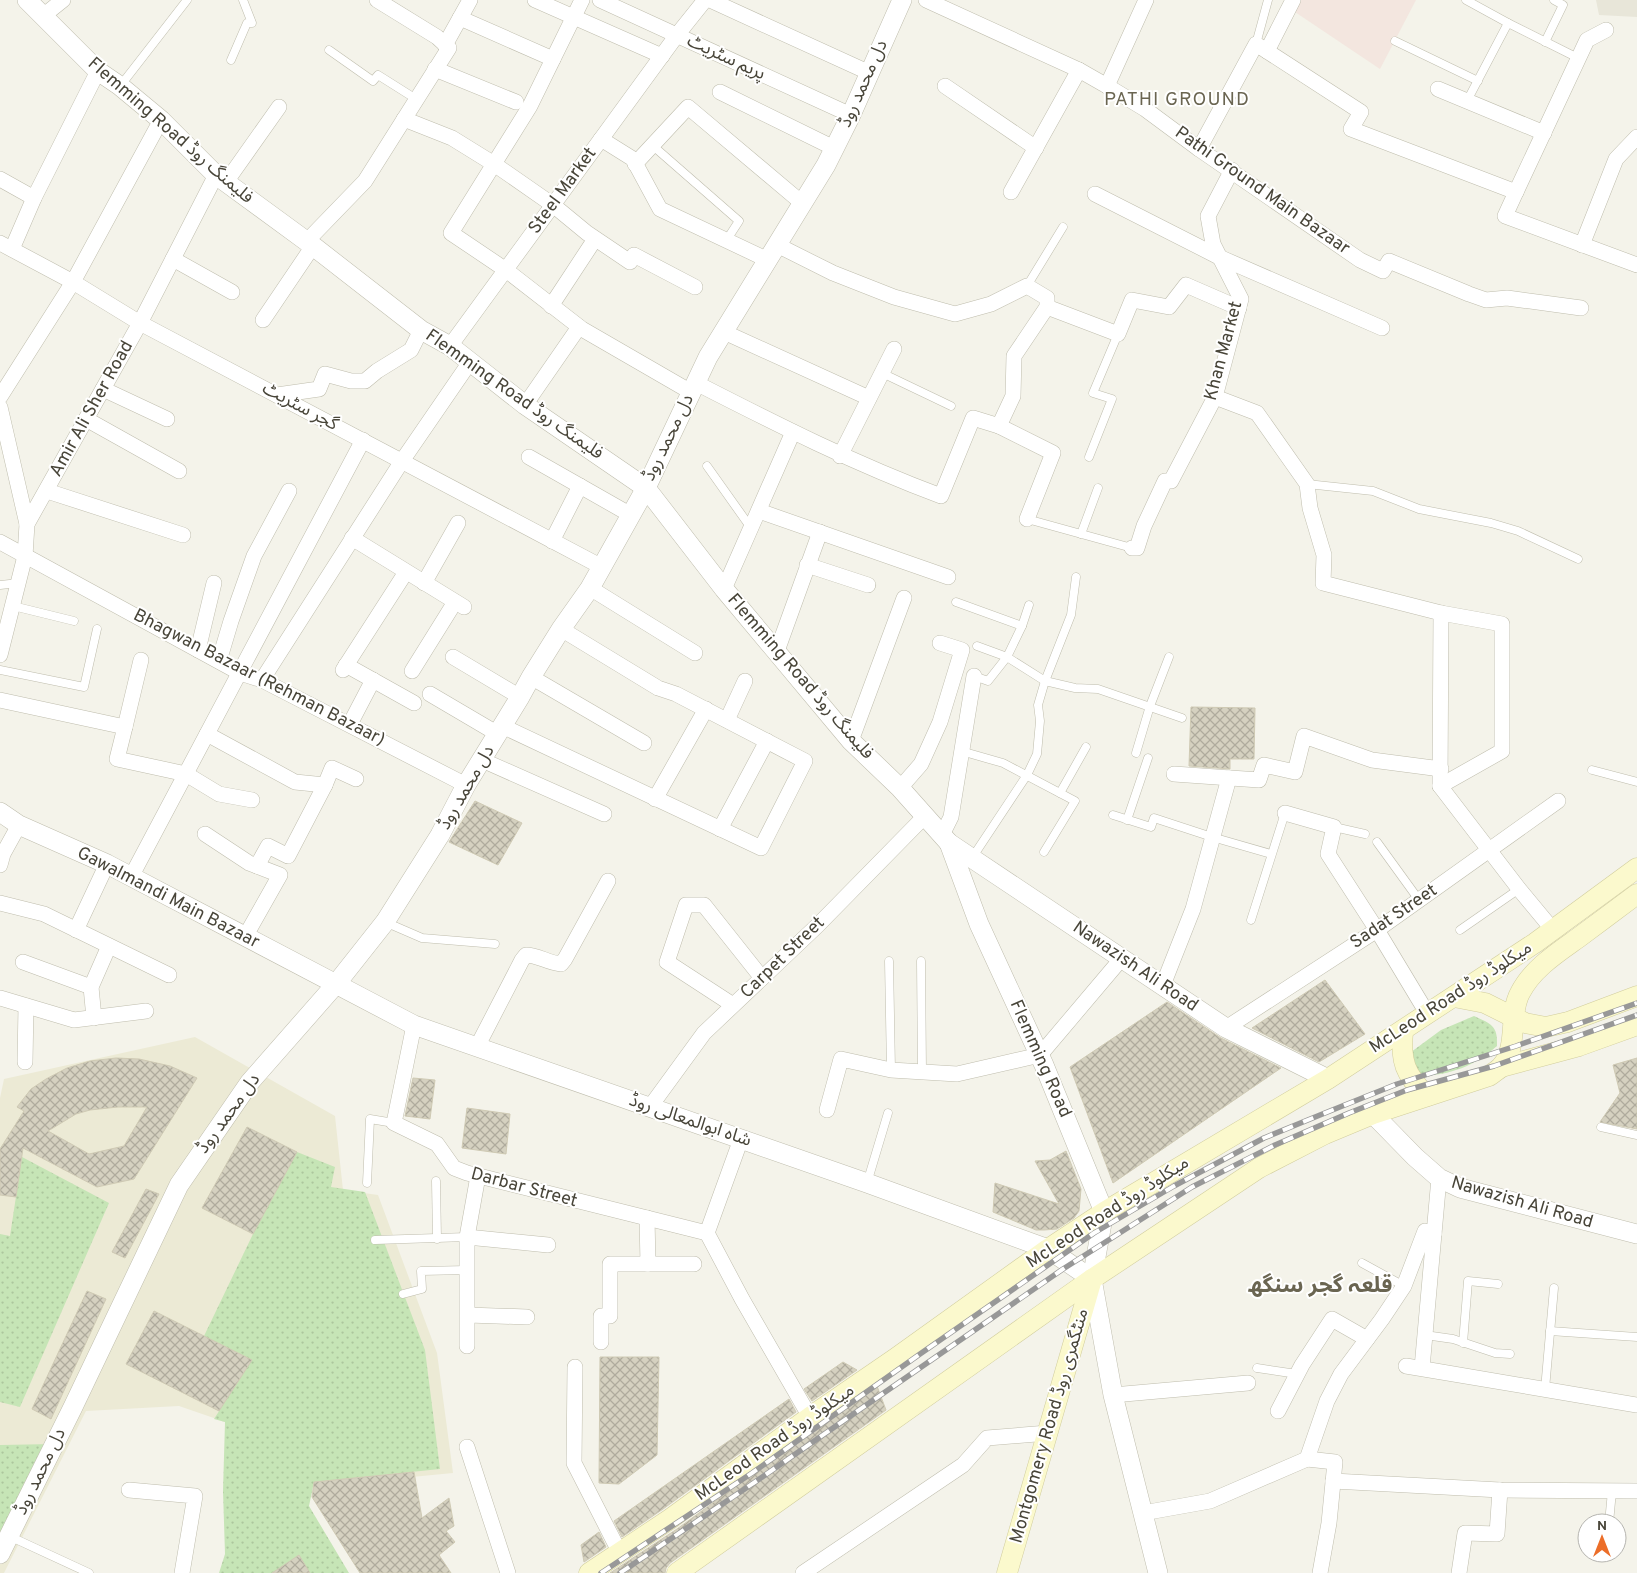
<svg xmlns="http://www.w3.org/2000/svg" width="1637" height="1573" viewBox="0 0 1637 1573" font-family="Overpass,'Noto Sans Arabic',sans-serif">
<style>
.residential{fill:#e8e6d9}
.education{fill:#ecead5}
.medical{fill:#f3e6df}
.grass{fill:url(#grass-dots)}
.building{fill:url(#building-cross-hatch);stroke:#cfcab4;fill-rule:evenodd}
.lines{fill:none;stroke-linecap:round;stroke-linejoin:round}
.service-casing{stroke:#bfbdad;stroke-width:9}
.minor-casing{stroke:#bfbdad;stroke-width:16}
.tertiary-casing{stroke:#bfbdad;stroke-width:20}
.secondary-casing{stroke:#d1cd9d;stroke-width:21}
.service{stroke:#fff;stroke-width:8}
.minor{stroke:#fff;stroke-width:15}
.tertiary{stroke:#fff;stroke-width:19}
.secondary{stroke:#fbf9cd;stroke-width:20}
.rail-casing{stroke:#989898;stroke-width:5.5}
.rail{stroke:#fff;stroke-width:4;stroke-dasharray:11;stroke-linecap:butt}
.labels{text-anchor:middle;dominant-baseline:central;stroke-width:4;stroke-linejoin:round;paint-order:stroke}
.street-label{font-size:18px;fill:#484539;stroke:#fff}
.neighbourhood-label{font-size:19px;letter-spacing:1px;fill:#6a6551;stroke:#fff}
.district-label{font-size:22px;font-weight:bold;fill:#6a6551;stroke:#fff}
</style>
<defs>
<pattern id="grass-dots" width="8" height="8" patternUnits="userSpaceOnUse" patternTransform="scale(1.25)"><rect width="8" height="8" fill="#c6e5b6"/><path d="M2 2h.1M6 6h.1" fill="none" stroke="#acc69d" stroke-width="1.8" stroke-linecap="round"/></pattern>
<pattern id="building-cross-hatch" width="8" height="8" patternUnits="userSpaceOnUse" patternTransform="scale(1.25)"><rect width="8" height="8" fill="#d5d1c0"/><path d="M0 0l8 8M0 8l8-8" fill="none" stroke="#afab9d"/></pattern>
</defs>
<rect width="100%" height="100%" fill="#f4f3ea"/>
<path class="residential" d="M 1596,0 L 1637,0 L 1637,17 L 1599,15 Z"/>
<path class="education" d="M 195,1037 L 335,1116 L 343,1190 L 378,1195 L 437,1353 L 453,1473 L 235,1494 L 237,1426 L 179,1406 L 86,1411 L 4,1573 L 0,1573 L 0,1098 L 4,1079 Z"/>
<path class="medical" d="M 1293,0 L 1416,0 L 1380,69 L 1289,8 Z"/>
<g class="grass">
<path d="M 1474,1016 C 1491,1024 1498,1025 1497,1046 C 1475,1066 1450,1075 1421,1076 L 1407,1055 L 1441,1030 Z"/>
<path d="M 297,1152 L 335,1167 L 331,1187 L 365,1192 L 425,1350 L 440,1469 L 314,1482 L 309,1506 L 349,1573 L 219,1573 L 225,1554 L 223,1491 L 225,1422 L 214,1419 L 252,1360 L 204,1336 L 253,1234 Z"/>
<path d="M 22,1157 L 109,1203 L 20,1407 L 0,1402 L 0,1234 L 10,1236 Z"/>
<path d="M 54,1444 L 0,1555 L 0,1445 Z"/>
</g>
<g class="building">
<path d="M 1191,707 L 1255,708 L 1254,759 L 1230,759 L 1230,769 L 1189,766 Z"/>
<path d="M 475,801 L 522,823 L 498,865 L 449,842 Z"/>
<path d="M 1325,980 L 1365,1034 L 1319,1062 L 1252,1028 Z"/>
<path d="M 1167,1002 L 1221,1038 L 1281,1068 L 1113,1183 L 1070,1067 Z"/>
<path d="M 116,1058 L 139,1059 L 170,1066 L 197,1078 L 134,1179 L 97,1187 L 23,1148 L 16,1197 L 0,1195 L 0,1149 L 24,1111 L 17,1107 L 31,1089 L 46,1079 L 67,1068 L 90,1061 ZM 118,1107 L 147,1107 L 124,1146 L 89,1154 L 48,1131 L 76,1114 L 90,1110 Z"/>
<path d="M 1637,1058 L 1637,1129 L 1600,1122 L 1620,1093 L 1613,1065 Z"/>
<path d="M 413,1078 L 435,1080 L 430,1119 L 405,1116 Z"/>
<path d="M 467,1108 L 510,1114 L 506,1154 L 462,1148 Z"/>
<path d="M 247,1127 L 297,1152 L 253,1234 L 202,1208 Z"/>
<path d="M 1066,1151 L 1081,1189 L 1079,1211 L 1074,1218 L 1057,1229 L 1044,1230 L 1036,1230 L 993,1212 L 995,1183 L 1059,1204 L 1035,1161 L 1050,1160 Z"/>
<path d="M 146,1189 L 159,1194 L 125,1258 L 112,1252 Z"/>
<path d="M 87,1291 L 106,1299 L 51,1419 L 32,1409 Z"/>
<path d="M 154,1311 L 252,1360 L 219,1411 L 126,1364 Z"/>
<path d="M 600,1357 L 659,1357 L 657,1455 L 619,1484 L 599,1483 Z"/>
<path d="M 843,1362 L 857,1370 L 812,1401 L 804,1389 Z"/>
<path d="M 877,1386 L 886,1410 L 670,1563 L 666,1568 L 665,1573 L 610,1573 L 677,1529 L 817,1427 Z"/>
<path d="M 789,1399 L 796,1412 L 663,1509 L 622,1537 L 614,1521 Z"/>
<path d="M 414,1472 L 422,1518 L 449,1498 L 454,1526 L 446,1531 L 455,1542 L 439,1555 L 451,1573 L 360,1573 L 312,1497 L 314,1482 Z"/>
<path d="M 599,1532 L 606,1547 L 584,1562 L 581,1545 Z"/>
<path d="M 299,1555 L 310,1573 L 272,1573 Z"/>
</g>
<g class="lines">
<g class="service-casing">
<g id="service">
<path d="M 1466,0 L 1508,23"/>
<path d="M 1395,41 L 1478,81"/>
<path d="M 1545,42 L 1563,5 L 1554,0"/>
<path d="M 1256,44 L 1268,0"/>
<path d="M 329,50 L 373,81 L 378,75 L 416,99"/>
<path d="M 231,60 L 247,23 L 252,23 L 243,0"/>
<path d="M 121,85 L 187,0"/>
<path d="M 1467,101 L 1508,23 L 1578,58"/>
<path d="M 652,145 L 739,221 L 726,241"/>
<path d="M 1027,286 L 1063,227"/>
<path d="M 882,373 L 951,406"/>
<path d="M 1089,457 L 1112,399 L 1093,393 L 1118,334"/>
<path d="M 707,466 L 751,528"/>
<path d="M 1307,484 L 1373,491 L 1419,509 L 1491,523 L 1518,531 L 1578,559"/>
<path d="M 1027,519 L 1132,548"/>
<path d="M 1081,534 L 1098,488"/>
<path d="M 0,585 L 19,583"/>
<path d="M 956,602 L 1022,626"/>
<path d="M 13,606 L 74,621"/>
<path d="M 977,646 L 1007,657 L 1045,681 L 1075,688 L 1098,689 L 1182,718"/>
<path d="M 0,670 L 84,687 L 97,629"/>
<path d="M 974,676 L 988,681 L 1007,657 L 1022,626 L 1029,605"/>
<path d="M 961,751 L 1003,763 L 1075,801 L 1044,852"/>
<path d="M 1136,753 L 1150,706 L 1169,657"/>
<path d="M 1592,770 L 1637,782"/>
<path d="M 1060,793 L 1086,747"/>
<path d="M 1113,815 L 1151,827 L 1154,818 L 1212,837 L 1271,854"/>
<path d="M 1127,820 L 1148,758"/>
<path d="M 1334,827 L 1365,834"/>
<path d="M 1377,842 L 1419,900"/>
<path d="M 972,858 L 1027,775 L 1037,754 L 1040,721 L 1038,705 L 1045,681 L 1071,615 L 1076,577"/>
<path d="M 1251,920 L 1285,813"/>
<path d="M 385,922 L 422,938 L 495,944"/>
<path d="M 1460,930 L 1519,889"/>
<path d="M 889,961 L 891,1070"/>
<path d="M 921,961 L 922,1072"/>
<path d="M 1601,1127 L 1637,1135"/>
<path d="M 436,1181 L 437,1239"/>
<path d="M 367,1183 L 370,1119 L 394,1123"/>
<path d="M 867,1183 L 888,1113"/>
<path d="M 375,1240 L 467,1237"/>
<path d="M 1362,1263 L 1404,1286"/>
<path d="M 403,1294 L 422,1289 L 421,1271 L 467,1270"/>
<path d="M 1550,1331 L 1637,1337"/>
<path d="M 1425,1335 L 1453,1339 L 1495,1353 L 1510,1354"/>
<path d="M 1463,1343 L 1468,1281 L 1498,1284"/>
<path d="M 1257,1368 L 1297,1374"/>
<path d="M 1545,1389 L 1554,1288"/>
<path d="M 1609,1523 L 1612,1491"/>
<path d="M 9,1536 L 89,1573"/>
</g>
</g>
<g class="minor-casing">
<g id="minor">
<path d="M 535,0 L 662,56"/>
<path d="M 582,0 L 530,106 L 451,233 L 506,270 L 582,329 L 691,392"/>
<path d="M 600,0 L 851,115"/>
<path d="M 710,0 L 870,73"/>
<path d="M 926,0 L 1079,70 L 1107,86 L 1145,109 L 1199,149 L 1360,260 L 1383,271 L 1389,261 L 1469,294 L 1486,300 L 1507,298 L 1581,308"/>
<path d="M 43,16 L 63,0"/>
<path d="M 460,18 L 553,59"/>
<path d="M 445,45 L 470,0"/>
<path d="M 1267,51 L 1293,0"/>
<path d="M 435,69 L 516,102"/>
<path d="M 945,86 L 1036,148"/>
<path d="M 1107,86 L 1146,0"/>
<path d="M 1438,89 L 1544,133"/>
<path d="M 720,92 L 834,148"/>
<path d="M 404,119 L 452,138 L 494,164 L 553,205 L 587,233 L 630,262 L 634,255 L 695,287"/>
<path d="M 601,139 L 633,159 L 660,209 L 768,260"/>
<path d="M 1199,149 L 1256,44 L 1361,112 L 1351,129 L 1516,192 L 1505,216 L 1637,265"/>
<path d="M 635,164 L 688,107 L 802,203"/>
<path d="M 0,179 L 34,198"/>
<path d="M 226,182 L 279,107"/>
<path d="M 1011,192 L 1079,70"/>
<path d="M 1516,192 L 1587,40 L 1606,30"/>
<path d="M 1095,194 L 1219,257 L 1382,328"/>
<path d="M 306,242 L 365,181 L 449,48 L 437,37 L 377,0"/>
<path d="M 0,243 L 73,282 L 140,323 L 602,567"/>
<path d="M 1582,245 L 1616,159 L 1637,137"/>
<path d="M 12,249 L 34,198 L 98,71"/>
<path d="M 173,259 L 232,292"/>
<path d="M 551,306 L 595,239"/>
<path d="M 1047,307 L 1118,334 L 1132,300 L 1169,307 L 1186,285 L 1239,308"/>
<path d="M 263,320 L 313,246"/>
<path d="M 724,332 L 869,398"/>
<path d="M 450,346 L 677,35 L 705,0"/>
<path d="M 696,383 C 778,425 855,464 941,496 L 973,418 L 999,426 L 1013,396 L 1014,356 L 1047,307 L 1047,298 L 1027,286 L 991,304 L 955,314 L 894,297 L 833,273 L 777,245"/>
<path d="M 103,389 L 167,419"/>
<path d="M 277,395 L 319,389 L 325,374 L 351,381 L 365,381 L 377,371 L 411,350 L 421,330"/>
<path d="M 0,397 L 73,282 L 161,120"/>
<path d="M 1215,397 L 1257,413 L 1307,484 L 1310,508 L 1324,555 L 1323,583 L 1441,613 L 1502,624 L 1502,751 L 1440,786"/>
<path d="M 525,405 L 579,327"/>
<path d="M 0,407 L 27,524"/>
<path d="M 86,419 L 179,471"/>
<path d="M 999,426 L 1053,453 L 1027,519"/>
<path d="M 840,456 L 894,349"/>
<path d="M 529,457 L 631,515"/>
<path d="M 47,491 L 183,535"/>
<path d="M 759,511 L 948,577"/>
<path d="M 352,538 L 464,607"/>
<path d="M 552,541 L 580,486"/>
<path d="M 0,542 L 240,673 L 262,680 L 466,785"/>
<path d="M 1132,548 L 1137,548 L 1144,526 L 1165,481 L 1171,481 L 1215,397 L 1241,299 L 1213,244 L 1208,216 L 1232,170"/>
<path d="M 807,565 L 868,585"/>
<path d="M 424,583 L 458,523"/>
<path d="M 590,588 L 695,653"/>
<path d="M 724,589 L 793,432"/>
<path d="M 1441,613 L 1440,786 L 1519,889 L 1553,930"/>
<path d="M 198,650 L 214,583"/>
<path d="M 777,651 L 820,532"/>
<path d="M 0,655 L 25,556 L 27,524 L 140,323 L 216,175"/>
<path d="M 453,657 L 520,697"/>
<path d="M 219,661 L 231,621 L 254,556 L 289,491"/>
<path d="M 346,665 L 414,703"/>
<path d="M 343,670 L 406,572"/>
<path d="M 412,671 L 455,602"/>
<path d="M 531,677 L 644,743"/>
<path d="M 262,680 L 402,461 L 470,362"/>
<path d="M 430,694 L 498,734"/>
<path d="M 0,700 L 125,727 L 117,759 L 186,774 L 219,794 L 252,800"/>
<path d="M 727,720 L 745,681"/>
<path d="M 350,724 L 373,680"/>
<path d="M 502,726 L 761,848 L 805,761 L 676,694 L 658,688 L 561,629"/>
<path d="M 125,727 L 141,660"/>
<path d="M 207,734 L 295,782 L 325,785 L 332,768 L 356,779"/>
<path d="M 851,741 L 904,598"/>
<path d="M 482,760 L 604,814"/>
<path d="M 1174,774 L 1259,780 L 1264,765 L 1295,772 L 1304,736 L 1372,760 L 1441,769"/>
<path d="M 900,788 L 921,764 L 940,722 L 962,650 L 940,643"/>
<path d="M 655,799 L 706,709"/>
<path d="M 1285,813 L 1334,827 L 1328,854 L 1377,930 L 1427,1013"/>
<path d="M 720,829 L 767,741"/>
<path d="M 941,833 L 945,829 L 951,817 L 974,676"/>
<path d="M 205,834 L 249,863 L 280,875 L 245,937"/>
<path d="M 0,865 L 3,854 L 19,825"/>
<path d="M 257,866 L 268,846 L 288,856 L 325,785"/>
<path d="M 131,877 L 363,440"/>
<path d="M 0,903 L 44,914 L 169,975"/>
<path d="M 76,930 L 107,864"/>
<path d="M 23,962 L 91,987"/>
<path d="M 1163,985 L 1193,909 L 1229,778"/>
<path d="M 0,998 L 74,1020 L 146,1011"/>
<path d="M 733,1005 L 667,962 L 686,905 L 704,905 L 762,978"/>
<path d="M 94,1018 L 91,987 L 109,946"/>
<path d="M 414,1025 L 394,1123 L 437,1144 L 454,1168 L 467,1173 L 707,1233"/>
<path d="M 1226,1028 L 1377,930 L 1558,801"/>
<path d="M 477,1047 L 522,960 L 526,955 C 538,955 548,963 561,964 L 565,959 L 608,881"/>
<path d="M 25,1062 L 26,1006"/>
<path d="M 650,1107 L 704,1033 L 818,925 L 925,816"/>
<path d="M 827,1110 L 841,1059 L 891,1070 L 957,1074 L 1040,1055 L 1122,958"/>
<path d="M 741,1139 L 707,1233 L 742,1299 L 810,1417"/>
<path d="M 647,1218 L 648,1264"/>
<path d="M 467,1237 L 548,1245"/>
<path d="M 468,1315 L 527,1317"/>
<path d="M 601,1342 L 601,1316 L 610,1316 L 610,1264 L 694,1264"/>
<path d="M 467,1346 L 467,1237 L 478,1176"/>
<path d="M 1406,1366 L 1637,1405"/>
<path d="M 575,1367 L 574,1463 L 620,1553"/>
<path d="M 1422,1368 L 1439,1178"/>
<path d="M 1113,1395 L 1248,1383"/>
<path d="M 1278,1411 L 1302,1365 L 1332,1319 L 1367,1339"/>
<path d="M 467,1447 L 508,1573"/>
<path d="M 1307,1459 L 1327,1401 L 1341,1374 L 1382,1319 L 1404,1286 L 1425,1231 L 1434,1234"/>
<path d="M 1307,1459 L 1335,1462 L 1329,1523 L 1320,1573"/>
<path d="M 1333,1481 L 1500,1490 L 1637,1491"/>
<path d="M 129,1490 L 195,1496 L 182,1573"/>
<path d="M 1143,1513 L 1210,1501 L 1307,1459"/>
<path d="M 803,1573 L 963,1465 L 987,1438 L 1048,1433"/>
<path d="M 1459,1573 L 1465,1533 L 1497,1534 L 1500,1490"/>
</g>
</g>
<g class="tertiary-casing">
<g id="tertiary">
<path d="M 27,0 L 98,71 L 120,86 L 161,120 L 216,175 L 313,246 L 421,330 L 450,346 L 525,405 L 646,488 L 724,589 L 851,741 L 900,788 L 949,843 L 1226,1028 L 1328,1079"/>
<path d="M 0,812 L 19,825 L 107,864 L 414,1025 L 867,1183 L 1048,1249 L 1092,1279 L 1113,1395 L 1158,1573"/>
<path d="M 949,843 L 979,924 L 1044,1065 L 1104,1212 L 1092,1279"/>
<path d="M 1373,1114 L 1415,1157 L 1439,1178 L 1460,1188 L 1637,1234"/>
<path d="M 0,1554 L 73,1407 L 179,1185 L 250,1082 L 336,984 L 385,922 L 440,835 L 466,785 L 520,697 L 531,677 L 561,629 L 590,588 L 646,488 L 708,357 L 826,165 L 851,115 L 902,0"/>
</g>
</g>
<g class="secondary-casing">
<g id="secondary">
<path d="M 1454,997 L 1485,1003 L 1525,1023 L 1546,1027 L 1568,1022 L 1637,996"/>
<path d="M 1403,1031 C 1400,1061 1405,1075 1427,1096"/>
<path d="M 1501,1067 L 1579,1046 L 1637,1025"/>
<path d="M 589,1573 L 670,1519 L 810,1417 L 896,1358 L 1048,1249 L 1104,1212 L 1328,1079 L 1535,943 L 1637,868"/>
<path d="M 677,1573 L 1092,1279 L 1259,1168 L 1325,1134 L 1373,1114 L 1489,1076 C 1493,1073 1498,1070 1501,1067 C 1519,1047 1508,1015 1520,993 C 1532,969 1557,953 1578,938 C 1598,923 1617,909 1637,894"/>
<path d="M 1007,1573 L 1092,1279"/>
</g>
</g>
<use href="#service" class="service"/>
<use href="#minor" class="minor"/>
<use href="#tertiary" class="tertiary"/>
<use href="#secondary" class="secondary"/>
<g class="rail-casing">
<g id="rail">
<path d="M 601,1573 L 752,1473 L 920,1354 L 1094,1233 L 1174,1186 L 1264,1138 L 1320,1115 L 1397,1084 L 1516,1046 L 1637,1003"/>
<path d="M 620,1573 L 755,1482 L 1063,1269 L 1192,1187 L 1275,1145 L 1349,1113 L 1407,1090 L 1494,1066 L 1637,1015"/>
</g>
</g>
<use href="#rail" class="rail"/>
</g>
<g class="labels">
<g class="street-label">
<text transform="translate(726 58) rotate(25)">پریم سٹریٹ</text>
<text transform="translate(864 84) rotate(-66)">دل محمد روڈ</text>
<text transform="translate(170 131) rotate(41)">Flemming Road فلیمنگ روڈ</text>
<text transform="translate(563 191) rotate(-54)">Steel Market</text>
<text transform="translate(1262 191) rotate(35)">Pathi Ground Main Bazaar</text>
<text transform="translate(1224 351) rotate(-75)">Khan Market</text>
<text transform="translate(514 395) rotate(35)">Flemming Road فلیمنگ روڈ</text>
<text transform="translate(300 407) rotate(28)">گجر سٹریٹ</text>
<text transform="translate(92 409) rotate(-61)">Amir Ali Sher Road</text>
<text transform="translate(669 438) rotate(-64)">دل محمد روڈ</text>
<text transform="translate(800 677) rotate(49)">Flemming Road فلیمنگ روڈ</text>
<text transform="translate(259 678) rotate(27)">Bhagwan Bazaar (Rehman Bazaar)</text>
<text transform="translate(467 788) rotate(-60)">دل محمد روڈ</text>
<text transform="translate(168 898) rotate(27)">Gawalmandi Main Bazaar</text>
<text transform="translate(1394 917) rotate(-34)">Sadat Street</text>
<text transform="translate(783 958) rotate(-44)">Carpet Street</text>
<text transform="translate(1135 967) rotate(34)">Nawazish Ali Road</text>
<text transform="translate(1451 998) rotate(-33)">McLeod Road میکلوڈ روڈ</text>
<text transform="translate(1040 1059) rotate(66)">Flemming Road</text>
<text transform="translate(229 1114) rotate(-54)">دل محمد روڈ</text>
<text transform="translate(690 1121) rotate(19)">شاہ ابوالمعالی روڈ</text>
<text transform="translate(524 1188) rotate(15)">Darbar Street</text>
<text transform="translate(1522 1203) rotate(16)">Nawazish Ali Road</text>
<text transform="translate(1108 1213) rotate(-33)">McLeod Road میکلوڈ روڈ</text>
<text transform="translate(1050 1426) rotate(-74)">Montgomery Road منٹگمری روڈ</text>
<text transform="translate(775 1443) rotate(-35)">McLeod Road میکلوڈ روڈ</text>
<text transform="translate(41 1472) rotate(-64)">دل محمد روڈ</text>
</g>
<g class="neighbourhood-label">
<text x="1177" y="100">PATHI GROUND</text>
</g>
<g class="district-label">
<text x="1320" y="1286">قلعہ گجر سنگھ</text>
</g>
</g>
<g transform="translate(1602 1538)"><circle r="24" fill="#ffffff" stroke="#b6b5b0"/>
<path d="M0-4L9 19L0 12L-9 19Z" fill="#ec6e29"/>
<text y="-8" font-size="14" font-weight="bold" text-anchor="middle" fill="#484539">N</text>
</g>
</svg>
